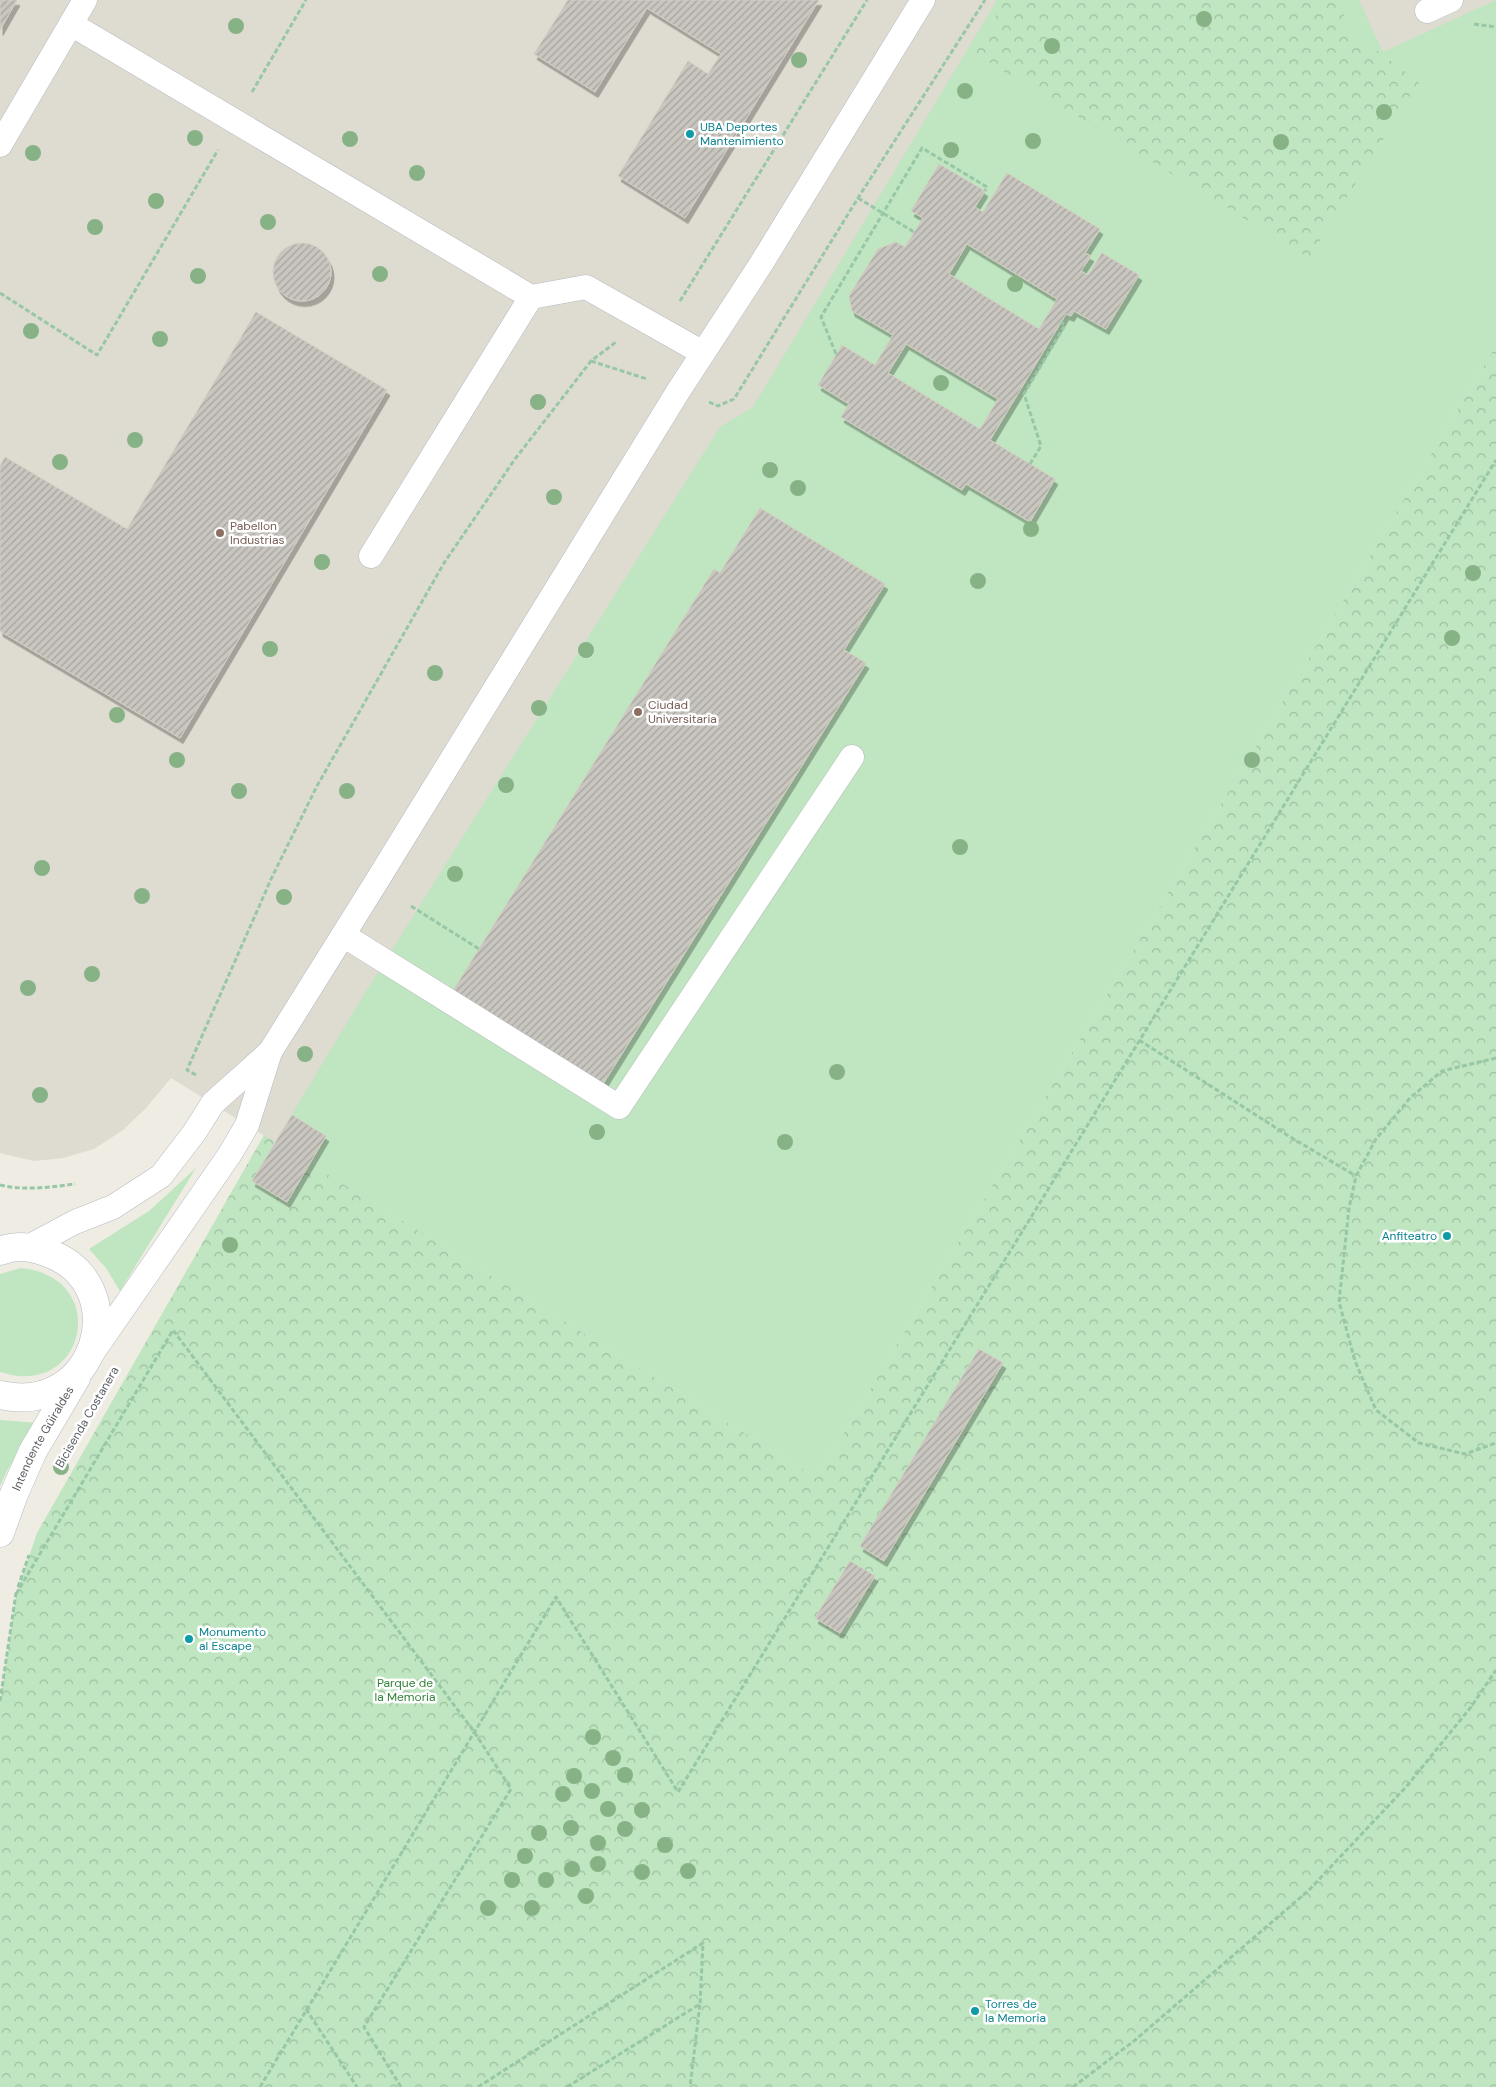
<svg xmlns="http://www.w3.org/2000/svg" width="1496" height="2087" viewBox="0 0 1496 2087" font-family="'DM Sans',sans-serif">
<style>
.education{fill:#dedbd1}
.grass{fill:#bfe6c0}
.forest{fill:url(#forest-crowns)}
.building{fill:url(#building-hatch);stroke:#d3cec1;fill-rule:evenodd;filter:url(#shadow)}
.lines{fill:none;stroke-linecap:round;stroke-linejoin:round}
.service-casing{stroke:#b8babf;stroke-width:25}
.secondary-casing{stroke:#b6b9bf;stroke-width:29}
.path{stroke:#98c7a7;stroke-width:3;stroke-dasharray:5 2.5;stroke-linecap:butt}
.service{stroke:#fff;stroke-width:24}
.secondary{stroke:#fff;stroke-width:28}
.tree{fill:#87b286}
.culture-dot{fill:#0f9aa8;stroke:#fff;stroke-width:2}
.education-dot{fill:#8d6e63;stroke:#fff;stroke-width:2}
.labels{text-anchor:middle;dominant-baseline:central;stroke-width:5;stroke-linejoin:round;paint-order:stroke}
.culture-label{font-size:12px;fill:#0d838f;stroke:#fff;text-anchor:start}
.education-label{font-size:12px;fill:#785e54;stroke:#fff;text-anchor:start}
.street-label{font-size:12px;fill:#5b5f64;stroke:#fff}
.park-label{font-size:12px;fill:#33833a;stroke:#fff}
</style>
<defs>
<pattern id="forest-crowns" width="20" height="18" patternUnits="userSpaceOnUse" patternTransform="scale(1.25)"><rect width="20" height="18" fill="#bfe6c0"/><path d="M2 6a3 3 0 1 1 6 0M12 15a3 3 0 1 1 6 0" fill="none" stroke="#9ebea0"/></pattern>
<pattern id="building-hatch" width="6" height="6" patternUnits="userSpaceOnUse" patternTransform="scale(1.25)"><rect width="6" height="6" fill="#c9c6c0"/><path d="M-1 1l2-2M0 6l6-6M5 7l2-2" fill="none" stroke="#a6a4a0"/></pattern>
<filter id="shadow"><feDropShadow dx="3" dy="5.5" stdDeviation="0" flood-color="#0004"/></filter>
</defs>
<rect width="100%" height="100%" fill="#eeece3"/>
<path class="education" d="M 0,0 L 1496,0 L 1496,346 L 817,1478 L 171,1078 L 146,1108 L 123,1130 L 94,1149 L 63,1158 L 34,1161 L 0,1153 Z"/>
<g class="grass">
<path d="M 997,0 L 1359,0 L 1383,52 L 1496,0 L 1496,346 L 817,1478 L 275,1142 L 368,988 L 720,427 L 753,407 Z"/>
<path d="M 196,1168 L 120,1291 L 106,1268 L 89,1249 L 149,1211 Z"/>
<path d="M 21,1268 C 112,1277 86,1400 0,1372 L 0,1274 Z"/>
<path d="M 0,1420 L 38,1423 L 8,1469 L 0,1486 Z"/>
</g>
<g class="forest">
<path d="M 1005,0 L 1337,0 L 1351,31 L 1419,82 L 1309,258 L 974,53 Z"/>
<path d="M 1496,346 L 1496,2087 L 0,2087 L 0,1701 L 16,1594 L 37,1533 L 264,1135 L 817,1478 Z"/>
</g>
<g class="building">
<path d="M 0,0 L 17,0 L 0,30 Z"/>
<path d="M 568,0 L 819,0 L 685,218 L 618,176 L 688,61 L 708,74 L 721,54 L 647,8 L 595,92 L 534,54 Z"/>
<path d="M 939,164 L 985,191 L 975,207 L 983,212 L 1007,173 L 1100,229 L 1085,253 L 1091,256 L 1081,271 L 1088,275 L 1102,253 L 1139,275 L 1106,329 L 1074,311 L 1071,316 L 1066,314 L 990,440 L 1055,479 L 1030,522 L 966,484 L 962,490 L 841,417 L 849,404 L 818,385 L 842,345 L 875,365 L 893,335 L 852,311 L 849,296 L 878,249 L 896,242 L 905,247 L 923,218 L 911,211 ZM 967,244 L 1057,299 L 1039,329 L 949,274 ZM 906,344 L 998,399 L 980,429 L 888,373 Z"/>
<circle cx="302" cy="272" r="29"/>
<path d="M 256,312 L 387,390 L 180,738 L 0,631 L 0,466 L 5,457 L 127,529 Z"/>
<path d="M 760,508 L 885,584 L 844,650 L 866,663 L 603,1084 L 453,991 L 714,569 L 720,573 Z"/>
<path d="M 292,1115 L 326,1136 L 287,1202 L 252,1181 Z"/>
<path d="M 979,1349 L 1003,1363 L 884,1561 L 860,1546 Z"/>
<path d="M 850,1561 L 875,1576 L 840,1633 L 815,1618 Z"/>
</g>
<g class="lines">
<g class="service-casing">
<g id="service">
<path d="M 1427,11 L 1451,0"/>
<path d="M 71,24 L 531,297 L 586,287 L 703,353"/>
<path d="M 0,145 L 85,0"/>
<path d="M 371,556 L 531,297"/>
<path d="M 343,935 L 619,1107 L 852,757"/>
<path d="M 30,1246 L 75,1222 L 113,1207 L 161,1176 L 194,1133 L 213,1103 L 270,1052"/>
<path d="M 91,1355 L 230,1154 L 247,1125 L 270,1052 L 375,884 L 679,390 L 761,264 L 923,0"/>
</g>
</g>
<g class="secondary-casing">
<g id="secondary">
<path d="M 0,1251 C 17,1244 31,1247 48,1253 C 134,1283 99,1417 0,1395"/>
<path id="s1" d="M 0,1533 L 14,1494 L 33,1451 L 76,1378"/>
</g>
</g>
<g class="path">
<path d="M 1474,24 L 1496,27"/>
<path d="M 252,92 L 306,0"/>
<path d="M 858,198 L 914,232"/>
<path d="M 0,293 L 97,355 L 218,150"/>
<path d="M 680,301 L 867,0"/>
<path d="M 836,354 L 821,317 L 922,148 L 987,187 L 985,191"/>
<path d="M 591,361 L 647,379"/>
<path d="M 709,402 L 718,406 L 734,399 L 858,198 L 985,0"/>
<path d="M 1030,464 L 1041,446 L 1024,394 L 1065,325 L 1061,322"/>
<path d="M 411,906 L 479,949"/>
<path d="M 1139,1040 L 1287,1135 L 1356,1176"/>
<path d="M 1496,1058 L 1442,1071 L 1410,1098 L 1376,1139 L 1356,1176 L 1349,1208 L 1339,1302 L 1355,1361 L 1376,1410 L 1419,1443 L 1465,1454 L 1496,1443"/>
<path d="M 196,1075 L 187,1070 L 272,877 L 317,786 L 444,563 L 515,459 L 591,361 L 616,342"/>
<path d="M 0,1185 C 24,1191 51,1187 75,1184"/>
<path d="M 18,1587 L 29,1555"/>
<path d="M 16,1594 L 173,1330 L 475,1733 L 511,1789 L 364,2027 L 401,2087"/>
<path d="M 0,1701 L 16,1593"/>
<path d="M 306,2009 L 357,2087"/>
<path d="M 260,2087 L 556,1597 L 678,1792 L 1496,460"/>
<path d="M 478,2087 L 703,1943 L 700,2004"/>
<path d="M 567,2087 L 700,2004 L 690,2087"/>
<path d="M 1073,2087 L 1134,2041 L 1309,1890 L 1406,1787 L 1471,1707 L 1496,1670"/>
</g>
<use href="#service" class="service"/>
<use href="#secondary" class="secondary"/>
</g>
<g class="tree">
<circle cx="1204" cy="19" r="8"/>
<circle cx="236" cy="26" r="8"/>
<circle cx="1052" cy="46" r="8"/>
<circle cx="799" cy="60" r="8"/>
<circle cx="965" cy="91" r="8"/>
<circle cx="1384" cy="112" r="8"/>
<circle cx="195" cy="138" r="8"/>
<circle cx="350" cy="139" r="8"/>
<circle cx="1033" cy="141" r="8"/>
<circle cx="1281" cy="142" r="8"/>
<circle cx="951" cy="150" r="8"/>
<circle cx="33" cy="153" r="8"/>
<circle cx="417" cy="173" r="8"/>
<circle cx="156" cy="201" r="8"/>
<circle cx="268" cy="222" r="8"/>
<circle cx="95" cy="227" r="8"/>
<circle cx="380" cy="274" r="8"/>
<circle cx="198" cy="276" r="8"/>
<circle cx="1015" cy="284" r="8"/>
<circle cx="31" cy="331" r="8"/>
<circle cx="160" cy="339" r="8"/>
<circle cx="941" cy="383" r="8"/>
<circle cx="538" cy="402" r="8"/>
<circle cx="135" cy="440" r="8"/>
<circle cx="60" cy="462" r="8"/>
<circle cx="770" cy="470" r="8"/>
<circle cx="798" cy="488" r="8"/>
<circle cx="554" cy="497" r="8"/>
<circle cx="1031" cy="529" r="8"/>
<circle cx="322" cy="562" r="8"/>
<circle cx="1473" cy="573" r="8"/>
<circle cx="978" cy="581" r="8"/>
<circle cx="1452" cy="638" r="8"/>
<circle cx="270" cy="649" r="8"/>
<circle cx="586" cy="650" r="8"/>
<circle cx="435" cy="673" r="8"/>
<circle cx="539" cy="708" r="8"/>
<circle cx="117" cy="715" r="8"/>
<circle cx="177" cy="760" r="8"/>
<circle cx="1252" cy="760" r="8"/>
<circle cx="506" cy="785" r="8"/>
<circle cx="239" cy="791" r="8"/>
<circle cx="347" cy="791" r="8"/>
<circle cx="960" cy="847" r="8"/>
<circle cx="42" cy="868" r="8"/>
<circle cx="455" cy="874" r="8"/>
<circle cx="142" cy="896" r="8"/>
<circle cx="284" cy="897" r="8"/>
<circle cx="92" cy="974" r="8"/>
<circle cx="28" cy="988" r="8"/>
<circle cx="305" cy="1054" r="8"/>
<circle cx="837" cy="1072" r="8"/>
<circle cx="40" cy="1095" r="8"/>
<circle cx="597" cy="1132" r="8"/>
<circle cx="785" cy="1142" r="8"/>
<circle cx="230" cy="1245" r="8"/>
<circle cx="61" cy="1467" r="8"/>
<circle cx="593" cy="1737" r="8"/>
<circle cx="613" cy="1758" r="8"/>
<circle cx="625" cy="1775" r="8"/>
<circle cx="574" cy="1776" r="8"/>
<circle cx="592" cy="1791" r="8"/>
<circle cx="563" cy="1794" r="8"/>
<circle cx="608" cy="1809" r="8"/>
<circle cx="642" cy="1810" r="8"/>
<circle cx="571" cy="1828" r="8"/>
<circle cx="625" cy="1829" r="8"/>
<circle cx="539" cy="1833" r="8"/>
<circle cx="598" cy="1843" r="8"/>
<circle cx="665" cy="1845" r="8"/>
<circle cx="525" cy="1856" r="8"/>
<circle cx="598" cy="1864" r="8"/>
<circle cx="572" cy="1869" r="8"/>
<circle cx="688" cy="1871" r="8"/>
<circle cx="642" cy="1872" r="8"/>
<circle cx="512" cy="1880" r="8"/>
<circle cx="546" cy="1880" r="8"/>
<circle cx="586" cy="1896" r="8"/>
<circle cx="488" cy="1908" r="8"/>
<circle cx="532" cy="1908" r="8"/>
</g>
<g class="culture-dot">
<circle cx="690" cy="134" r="5"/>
<circle cx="1447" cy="1236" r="5"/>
<circle cx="189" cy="1639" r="5"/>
<circle cx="975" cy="2011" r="5"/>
</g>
<g class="education-dot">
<circle cx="220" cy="533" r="5"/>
<circle cx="638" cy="712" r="5"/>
</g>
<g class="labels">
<g class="culture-label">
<text x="700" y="127">UBA Deportes<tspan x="700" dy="14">Mantenimiento</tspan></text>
<text x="1437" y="1236" text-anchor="end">Anfiteatro</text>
<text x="199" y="1632">Monumento<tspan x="199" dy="14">al Escape</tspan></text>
<text x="985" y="2004">Torres de<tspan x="985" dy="14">la Memoria</tspan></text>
</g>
<g class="education-label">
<text x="230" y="526">Pabellon<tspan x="230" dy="14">Industrias</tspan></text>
<text x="648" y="705">Ciudad<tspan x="648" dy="14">Universitaria</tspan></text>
</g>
<g class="street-label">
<text transform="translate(87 1417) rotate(-60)">Bicisenda Costanera</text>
<text stroke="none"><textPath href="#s1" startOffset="104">Intendente Güiraldes</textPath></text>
</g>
<g class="park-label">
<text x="405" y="1683">Parque de<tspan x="405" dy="14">la Memoria</tspan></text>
</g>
</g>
</svg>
